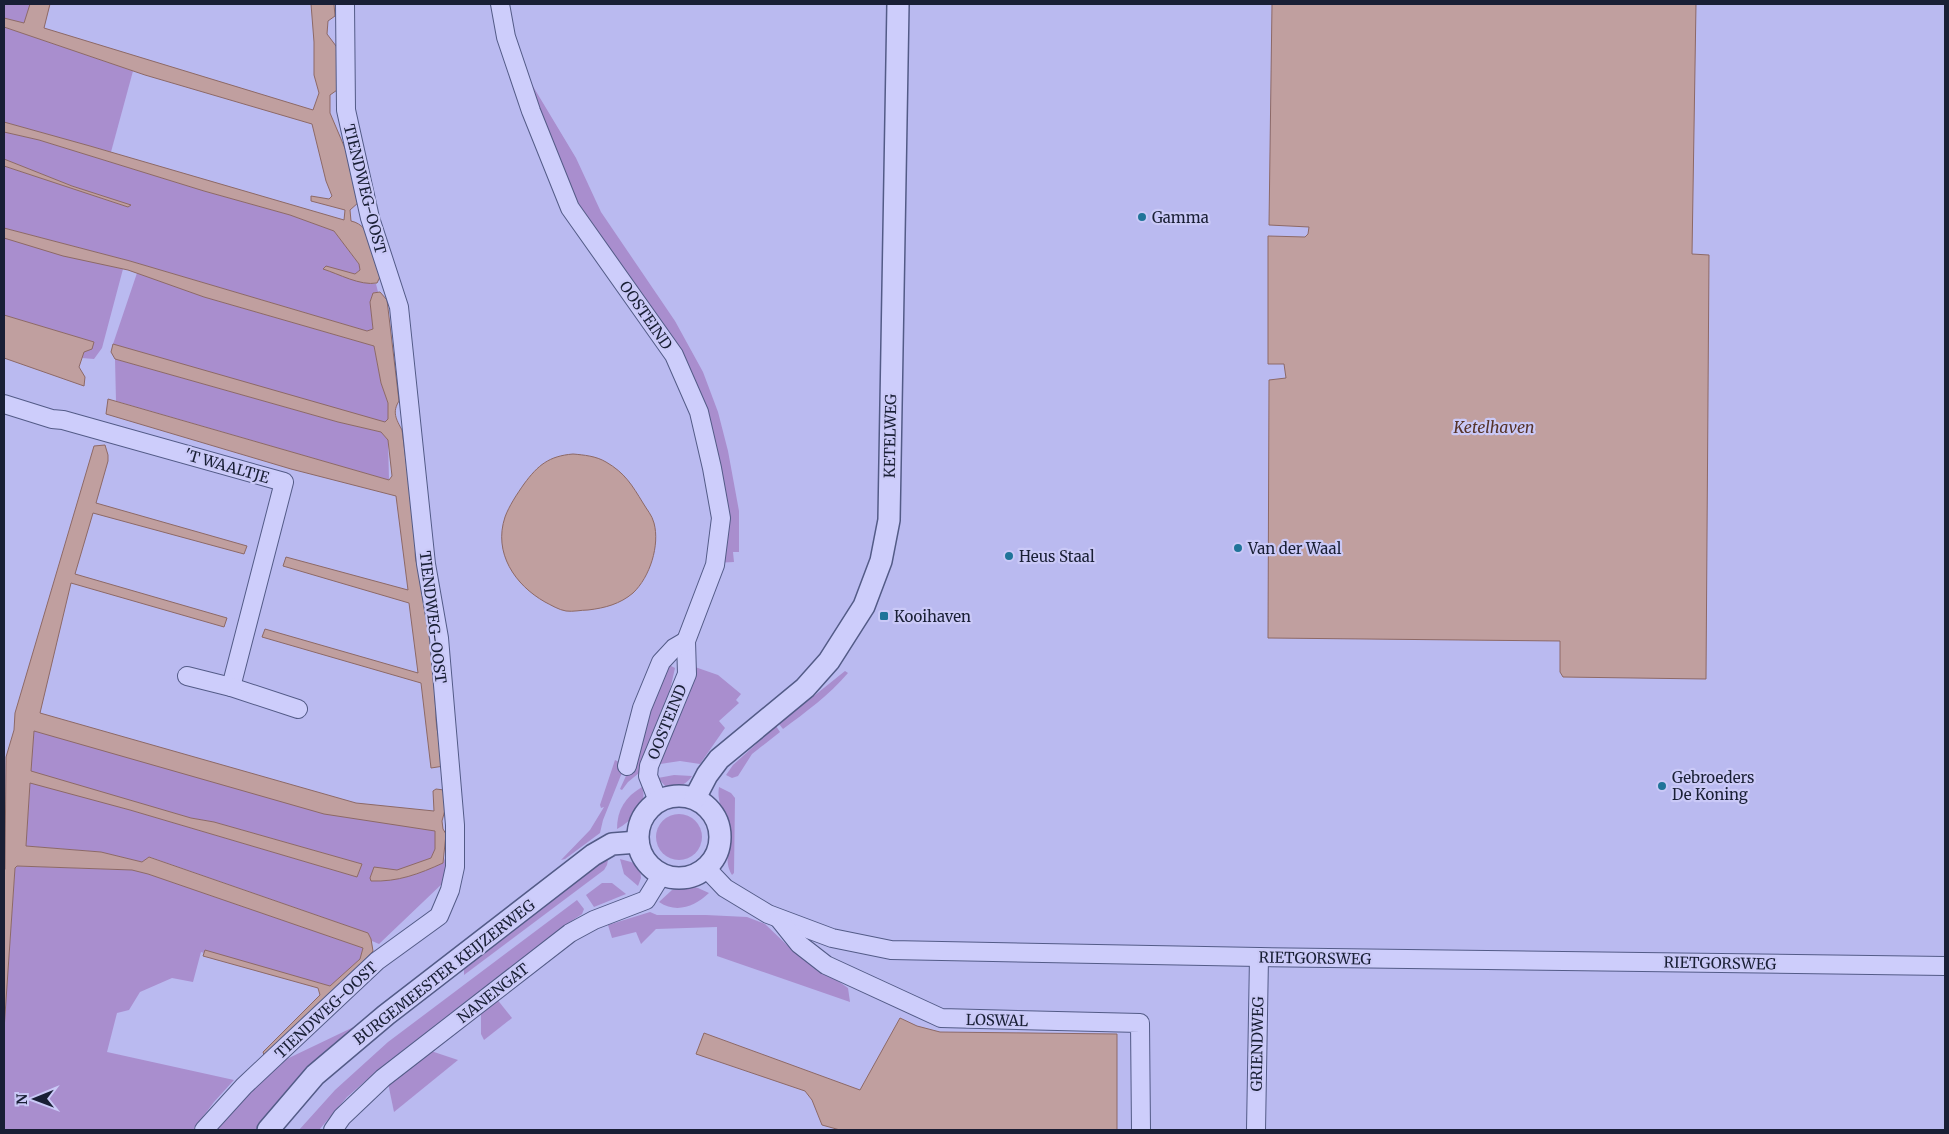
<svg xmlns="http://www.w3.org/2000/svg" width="1949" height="1134" viewBox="0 0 1949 1134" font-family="Merriweather,serif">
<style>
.green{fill:#a98ece}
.water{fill:#c09f9f;stroke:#8d6966}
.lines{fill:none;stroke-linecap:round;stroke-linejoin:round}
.minor-casing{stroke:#535b87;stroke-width:20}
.tertiary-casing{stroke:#535b87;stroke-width:24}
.minor{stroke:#cdcdfb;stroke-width:18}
.tertiary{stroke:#cdcdfb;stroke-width:21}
.poi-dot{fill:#207499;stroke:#cac9f7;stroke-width:2}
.labels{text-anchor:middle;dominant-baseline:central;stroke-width:4.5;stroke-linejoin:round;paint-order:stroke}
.street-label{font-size:15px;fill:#191f35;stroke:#cac9f7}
.poi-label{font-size:15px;fill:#191f35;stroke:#cac9f7;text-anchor:start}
.water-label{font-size:16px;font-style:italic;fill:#563328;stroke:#cac9f7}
</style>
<rect width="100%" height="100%" fill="#babaf0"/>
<g class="green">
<path d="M 4,4 L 30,4 L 24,23 L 4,18 Z"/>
<path d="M 4,27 L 133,71 L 111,152 L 4,122 Z"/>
<path d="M 528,78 L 576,158 L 601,212 L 675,321 L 703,372 L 718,412 L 728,451 L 739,511 L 739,552 L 733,552 L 734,562 L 714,563 L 710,435 L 591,229 L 551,146 Z"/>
<path d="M 4,132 L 39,140 L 204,191 L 290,215 L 334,231 L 359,264 L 360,270 L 355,274 L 326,267 L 372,284 L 376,284 L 378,292 L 373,293 L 370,302 L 373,329 L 367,331 L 130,261 L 4,228 L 4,166 L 128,207 L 130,205 L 72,186 L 4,159 Z"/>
<path d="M 4,237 L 123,269 L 102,348 L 94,359 L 82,358 L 84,352 L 94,342 L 4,315 Z"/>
<path d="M 137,273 L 204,297 L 374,346 L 381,383 L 388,403 L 388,419 L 385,422 L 371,419 L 113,344 Z"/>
<path d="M 115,359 L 338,422 L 381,432 L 388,440 L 389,480 L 116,401 Z"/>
<path d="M 671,666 L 675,668 L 670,690 L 641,764 L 639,773 L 628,782 L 622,790 L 620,789 L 630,767 L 647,713 L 667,667 Z"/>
<path d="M 695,667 L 718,675 L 741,694 L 736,700 L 739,703 L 719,721 L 725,728 L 700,764 L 680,761 L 660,764 L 693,683 Z"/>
<path d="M 845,671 L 848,673 C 829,695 806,712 783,729 L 779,724 Z"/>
<path d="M 776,726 L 780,732 L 752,754 L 738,776 L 732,778 L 726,775 L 733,765 Z"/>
<path d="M 34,731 L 384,822 L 435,831 L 435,849 L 431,858 L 397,871 L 374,868 L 371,881 C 398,882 419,874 443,863 L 445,858 L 445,881 L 379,944 L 372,941 L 368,933 L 150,857 L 142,862 L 101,852 L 26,846 L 30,782 L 130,810 L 357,877 L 362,864 L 214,822 L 191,818 L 30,771 Z"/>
<path d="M 615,760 L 625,765 L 603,820 L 600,833 L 565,859 L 561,860 L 590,830 L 604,807 L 601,808 L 600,805 Z"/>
<path d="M 674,775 L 692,776 C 686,785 676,789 666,787 L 658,778 Z"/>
<path d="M 642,787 C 649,804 630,822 617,829 C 617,810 625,797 642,787 Z"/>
<path d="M 719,787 L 731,793 L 735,798 L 734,873 L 732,875 C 723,860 731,849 729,833 C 727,817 716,804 719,787 Z"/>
<circle cx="679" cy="837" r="23"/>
<path d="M 620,859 L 631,862 L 640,868 L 641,878 L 638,886 L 624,874 Z"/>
<path d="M 608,860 L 607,865 L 604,870 L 464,975 L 464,965 L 594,866 Z"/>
<path d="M 17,866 L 132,870 L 148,874 L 363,948 L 360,959 L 330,986 L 205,951 L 204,953 L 201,952 L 193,982 L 172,978 L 140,992 L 129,1010 L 117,1013 L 107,1052 L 234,1080 L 214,1102 L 193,1130 L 4,1130 L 4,1030 L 15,868 Z"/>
<path d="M 602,883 L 612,883 L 626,894 L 594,907 L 586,895 Z"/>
<path d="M 689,886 L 698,888 L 709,893 C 695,906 677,914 659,902 L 672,890 Z"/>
<path d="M 577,900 L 584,909 L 582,914 L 564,926 L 385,1064 L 347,1097 L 319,1130 L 299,1130 L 335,1090 L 388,1042 Z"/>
<path d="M 650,912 L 657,915 L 706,915 L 747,917 L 765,924 L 787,945 L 848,988 L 850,1002 L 717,956 L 717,927 L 656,929 L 641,944 L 636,932 L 612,938 L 608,925 Z"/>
<path d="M 496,998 L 512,1018 L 484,1040 L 481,1034 L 481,1011 Z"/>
<path d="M 362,1023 C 322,1054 285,1089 255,1130 L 212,1130 L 270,1067 Z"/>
<path d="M 428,1050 L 458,1060 L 394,1112 L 388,1083 Z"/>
</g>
<g class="water">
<path d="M 30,4 L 50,4 L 44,28 L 313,110 L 319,93 L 314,75 L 314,42 L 311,4 L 334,4 L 335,16 L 328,21 L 327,34 L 339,50 L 340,88 L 330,95 L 330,113 L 347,153 L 359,202 L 350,210 L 351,221 C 374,226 375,257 380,277 L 377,283 C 360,286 339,274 323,269 L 326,266 L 355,274 L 360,270 L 359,264 L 334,231 L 290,215 L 204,191 L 39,140 L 4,132 L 4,122 L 90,146 L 344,220 L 345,210 L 311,201 L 311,196 L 329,199 L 332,196 L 326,181 L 312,124 L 145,75 L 4,27 L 4,18 L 24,23 Z"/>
<path d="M 1272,4 L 1696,4 L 1692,254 L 1709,255 L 1706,679 L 1563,677 L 1560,672 L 1560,641 L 1268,638 L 1269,380 L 1286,378 L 1284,364 L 1268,364 L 1268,236 L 1305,237 L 1308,234 L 1309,227 L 1269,225 Z"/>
<path d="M 4,159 L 72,186 L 131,205 L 128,207 L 4,166 Z"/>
<path d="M 4,228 L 130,261 L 367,331 L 373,329 L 370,302 L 373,293 L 380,292 L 387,300 L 399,401 C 392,412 396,419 402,430 L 417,543 C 411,565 422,568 425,586 C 432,626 433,672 436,713 C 435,727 442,751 444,766 L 431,768 L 421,683 L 262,637 L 265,629 L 418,673 L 409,603 L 283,566 L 286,557 L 408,590 L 396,496 L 291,469 L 106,414 L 108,399 L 389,480 L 392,476 L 388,440 L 381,432 L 338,422 L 115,359 L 111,352 L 113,344 L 385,422 L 388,419 L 388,403 L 381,383 L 374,346 L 204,297 L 128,270 L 63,256 L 4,238 Z"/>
<path d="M 4,315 L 94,342 L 92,349 L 84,352 L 79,367 L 85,377 L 84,386 L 4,358 Z"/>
<path d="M 105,445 L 108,455 L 108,461 L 96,503 L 247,546 L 244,554 L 93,513 L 75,574 L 227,618 L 224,627 L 71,583 L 40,713 L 356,803 L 434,811 L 433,791 L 436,789 L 444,790 L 445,810 L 442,821 L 443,829 L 446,834 L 443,863 C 419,874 398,882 371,881 L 370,878 L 374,867 L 397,870 L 431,858 L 435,849 L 435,831 L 324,814 L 34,731 L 31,771 L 191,818 L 214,822 L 362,864 L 357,877 L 130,810 L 30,783 L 26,846 L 101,852 L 142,862 L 149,857 L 368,933 L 371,939 L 373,951 L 364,961 L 264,1055 L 263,1052 L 320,995 L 318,988 L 203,956 L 205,950 L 330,986 L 360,959 L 363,948 L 148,874 L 132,870 L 17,866 L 15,868 L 4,1030 L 4,871 L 5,869 L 6,757 L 14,730 L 15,713 L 94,446 Z"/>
<path d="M 573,454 C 584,455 596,456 606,462 C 625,473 632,485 643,503 C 647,510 652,515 654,523 C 660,545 650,577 633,593 C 620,604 605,608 588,610 C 581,610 573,612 566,611 C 559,610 551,605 545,602 C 515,585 493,553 505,517 C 509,506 517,494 524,484 C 538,465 549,456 573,454 Z"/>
<path d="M 900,1018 L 917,1026 L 940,1032 L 1117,1034 L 1117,1130 L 840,1130 L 822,1125 L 812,1100 L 805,1091 L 696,1054 L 704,1033 L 860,1090 Z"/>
</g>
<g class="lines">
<g class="minor-casing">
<g id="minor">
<path d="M 500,4 L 506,37 L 531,111 L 570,208 L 674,355 L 699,412 L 712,468 L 721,518 L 715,565 L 686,641 L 687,674 L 649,766 L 648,776 L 658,801"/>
<path d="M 4,404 L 52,419 L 63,420 L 284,482 L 231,687"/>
<path d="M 187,676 L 231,687 L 298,709"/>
<path d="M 627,766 L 642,708 L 661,662 L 674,648 L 686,641"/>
<path d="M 706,868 L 725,888 L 768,914 L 832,938 L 891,950 L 1259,957 L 1945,966"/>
<path d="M 779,919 L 799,944 L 826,965 L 941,1018 L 1140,1023 L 1141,1130"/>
<path d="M 204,1130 L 244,1086 L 377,961 L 439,916 L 450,890 L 455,867 L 455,825 L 439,638 L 426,564 L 399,307 L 370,218 L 346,110 L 345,4"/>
<path d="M 333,1130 L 342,1117 L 383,1078 L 570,933 L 594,920 L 646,900 L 662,874"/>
<path d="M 1256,1130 L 1259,957"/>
</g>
</g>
<g class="tertiary-casing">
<g id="tertiary">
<circle cx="679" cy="837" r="41"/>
<path d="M 695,798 L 707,775 L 719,759 L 805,688 L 829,661 L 864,606 L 881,561 L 889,520 L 898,4"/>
<path d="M 268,1130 L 315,1075 L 386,1015 L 593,855 L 612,844 L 638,842"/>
</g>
</g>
<use href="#minor" class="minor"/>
<use href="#tertiary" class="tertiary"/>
</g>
<g class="poi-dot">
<circle cx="1142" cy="217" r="5"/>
<circle cx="1238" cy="548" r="5"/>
<circle cx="1009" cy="556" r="5"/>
<rect x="879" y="611" width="10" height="10" rx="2.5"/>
<circle cx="1662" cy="786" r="5"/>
</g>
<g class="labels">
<g class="street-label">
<text transform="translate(365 189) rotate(76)">TIENDWEG-OOST</text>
<text transform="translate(646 315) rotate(55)">OOSTEIND</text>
<text transform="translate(890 436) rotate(-89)">KETELWEG</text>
<text transform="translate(227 466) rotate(16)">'T WAALTJE</text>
<text transform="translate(433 617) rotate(83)">TIENDWEG-OOST</text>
<text transform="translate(667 722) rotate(-68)">OOSTEIND</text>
<text transform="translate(1315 958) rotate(1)">RIETGORSWEG</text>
<text transform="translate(1720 963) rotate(1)">RIETGORSWEG</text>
<text transform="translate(444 972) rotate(-38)">BURGEMEESTER KEIJZERWEG</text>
<text transform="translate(493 993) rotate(-38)">NANENGAT</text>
<text transform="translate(326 1010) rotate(-43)">TIENDWEG-OOST</text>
<text transform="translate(997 1020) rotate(1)">LOSWAL</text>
<text transform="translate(1257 1044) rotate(-89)">GRIENDWEG</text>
</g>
<g class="poi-label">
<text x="1152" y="217">Gamma</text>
<text x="1248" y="548">Van der Waal</text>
<text x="1019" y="556">Heus Staal</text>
<text x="894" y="616">Kooihaven</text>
<text x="1672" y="777">Gebroeders<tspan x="1672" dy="17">De Koning</tspan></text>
</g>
<g class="water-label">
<text x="1494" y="427">Ketelhaven</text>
</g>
</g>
<rect width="1949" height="1134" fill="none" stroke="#191f35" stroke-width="10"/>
<g transform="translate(35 1099) rotate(269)" stroke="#cac9f7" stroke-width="4" paint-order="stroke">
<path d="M0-4L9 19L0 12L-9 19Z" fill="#191f35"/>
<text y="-8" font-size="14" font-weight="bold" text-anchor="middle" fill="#191f35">N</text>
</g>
</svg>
